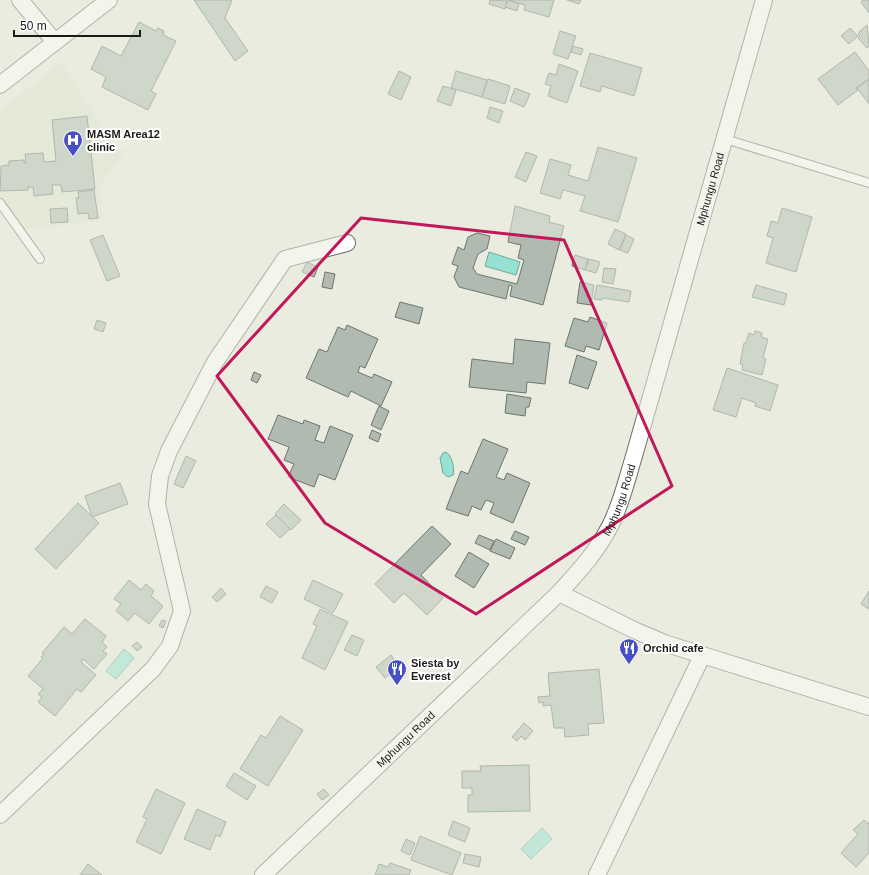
<svg xmlns="http://www.w3.org/2000/svg" width="869" height="875" viewBox="0 0 869 875" font-family="Arial,sans-serif">
<style>
.built{fill:#e0e4cf}
.water{fill:#96e1d1;stroke:#71a699}
.building{fill:#b0bab1;stroke:#6d766e}
.lines{fill:none;stroke-linecap:round;stroke-linejoin:round}
.lane-casing{stroke:#6c6e63;stroke-width:10}
.street-casing{stroke:#6c6e63;stroke-width:18}
.lane{stroke:#fff;stroke-width:8}
.street{stroke:#fff;stroke-width:16}
.marked{fill:none;stroke:#c2185b;stroke-width:3;stroke-linejoin:round}
.labels{text-anchor:middle;dominant-baseline:central;stroke-width:4;stroke-linejoin:round;paint-order:stroke}
.poi-label{font-size:11px;font-weight:bold;fill:#1a1b17;stroke:#fff;text-anchor:start}
.street-label{font-size:11px;fill:#1a1b17;stroke:#fff}
</style>
<rect width="100%" height="100%" fill="#e9ecdf"/>
<path class="built" d="M 62,62 L 114,147 L 125,151 L 100,186 L 102,220 L 21,230 L 0,198 L 0,110 Z"/>
<g class="water">
<path d="M 489,252 L 520,262 L 516,275 L 485,266 Z"/>
<path d="M 446,452 C 452,456 455,468 453,475 L 448,477 L 443,473 L 440,458 L 443,453 Z"/>
<path d="M 124,649 L 134,658 L 116,679 L 106,671 Z"/>
<path d="M 542,828 L 552,839 L 531,859 L 521,849 Z"/>
</g>
<g class="building">
<path d="M 194,0 L 232,0 L 225,18 L 248,51 L 235,61 Z"/>
<path d="M 490,0 L 507,1 L 505,9 L 489,4 Z"/>
<path d="M 507,0 L 554,0 L 549,17 L 524,10 L 525,5 Z"/>
<path d="M 508,0 L 519,4 L 517,11 L 505,7 Z"/>
<path d="M 567,0 L 581,0 L 579,4 Z"/>
<path d="M 863,0 L 869,0 L 869,13 L 861,2 Z"/>
<path d="M 139,22 L 156,31 L 158,28 L 164,31 L 163,35 L 176,41 L 151,91 L 156,94 L 148,110 L 102,87 L 106,77 L 91,69 L 102,46 L 121,56 Z"/>
<path d="M 867,25 L 869,46 L 867,48 L 858,38 L 860,36 L 858,33 Z"/>
<path d="M 850,28 L 858,36 L 849,44 L 841,36 Z"/>
<path d="M 560,31 L 576,36 L 568,59 L 553,54 Z"/>
<path d="M 573,46 L 583,49 L 581,55 L 571,52 Z"/>
<path d="M 855,52 L 869,71 L 869,79 L 856,88 L 858,90 L 838,105 L 818,79 Z"/>
<path d="M 590,53 L 642,68 L 634,96 L 602,86 L 600,92 L 580,86 Z"/>
<path d="M 559,64 L 578,71 L 567,103 L 548,96 L 551,86 L 545,84 L 549,73 L 556,75 Z"/>
<path d="M 399,71 L 411,77 L 401,100 L 388,94 Z"/>
<path d="M 456,71 L 487,80 L 482,97 L 451,88 Z"/>
<path d="M 488,79 L 510,86 L 505,104 L 482,97 Z"/>
<path d="M 869,79 L 869,104 L 857,88 Z"/>
<path d="M 443,86 L 456,90 L 451,106 L 437,101 Z"/>
<path d="M 515,88 L 530,94 L 524,107 L 510,101 Z"/>
<path d="M 490,107 L 503,111 L 499,123 L 487,118 Z"/>
<path d="M 87,116 L 95,189 L 62,192 L 61,185 L 52,185 L 53,194 L 34,196 L 33,187 L 28,187 L 28,190 L 0,191 L 1,166 L 9,165 L 9,161 L 24,160 L 24,163 L 26,163 L 25,154 L 43,153 L 44,162 L 56,161 L 52,120 Z"/>
<path d="M 598,147 L 637,158 L 618,222 L 580,211 L 585,196 L 563,190 L 560,199 L 540,193 L 550,159 L 571,165 L 568,175 L 588,181 Z"/>
<path d="M 526,152 L 537,156 L 526,182 L 515,177 Z"/>
<path d="M 94,190 L 98,218 L 89,219 L 88,213 L 78,214 L 76,198 L 79,198 L 78,192 Z"/>
<path d="M 515,206 L 550,216 L 549,222 L 564,226 L 543,305 L 510,296 L 512,286 L 509,285 L 506,299 L 459,287 L 454,277 L 458,266 L 452,264 L 458,247 L 464,250 L 468,237 L 477,233 L 490,236 L 487,249 L 478,254 L 473,268 L 477,274 L 517,284 L 524,260 L 518,258 L 521,245 L 508,242 Z"/>
<path d="M 67,208 L 68,222 L 51,223 L 50,209 Z"/>
<path d="M 782,208 L 812,217 L 796,272 L 766,263 L 773,238 L 767,236 L 771,221 L 778,223 Z"/>
<path d="M 615,229 L 626,234 L 619,250 L 608,244 Z"/>
<path d="M 103,235 L 120,276 L 107,281 L 90,240 Z"/>
<path d="M 626,235 L 634,239 L 628,253 L 620,250 Z"/>
<path d="M 575,255 L 588,259 L 585,270 L 572,266 Z"/>
<path d="M 589,259 L 600,262 L 596,273 L 585,270 Z"/>
<path d="M 307,262 L 318,267 L 314,277 L 302,272 Z"/>
<path d="M 604,268 L 616,269 L 613,284 L 602,282 Z"/>
<path d="M 325,272 L 335,274 L 332,289 L 322,287 Z"/>
<path d="M 580,282 L 594,285 L 591,305 L 577,303 Z"/>
<path d="M 597,285 L 631,291 L 629,302 L 603,298 L 602,300 L 594,299 Z"/>
<path d="M 756,285 L 787,294 L 784,305 L 752,297 Z"/>
<path d="M 400,302 L 423,308 L 419,324 L 395,317 Z"/>
<path d="M 590,317 L 607,323 L 599,350 L 586,346 L 584,352 L 565,346 L 574,318 L 588,322 Z"/>
<path d="M 97,320 L 106,323 L 103,332 L 94,329 Z"/>
<path d="M 347,325 L 378,339 L 365,368 L 360,366 L 358,372 L 372,378 L 374,374 L 392,382 L 381,406 L 351,391 L 348,397 L 306,378 L 319,349 L 327,352 L 338,327 L 345,330 Z"/>
<path d="M 755,331 L 762,333 L 761,337 L 768,339 L 763,358 L 766,359 L 762,375 L 742,370 L 743,365 L 740,364 L 744,343 L 746,343 L 749,333 L 754,335 Z"/>
<path d="M 515,339 L 550,343 L 545,384 L 527,382 L 526,393 L 469,387 L 472,359 L 513,364 Z"/>
<path d="M 577,355 L 597,362 L 588,389 L 569,383 Z"/>
<path d="M 727,368 L 778,385 L 770,411 L 755,406 L 756,403 L 742,398 L 736,417 L 713,410 Z"/>
<path d="M 254,372 L 261,375 L 257,383 L 251,380 Z"/>
<path d="M 507,394 L 531,398 L 529,407 L 526,407 L 525,416 L 505,413 Z"/>
<path d="M 379,406 L 389,411 L 381,430 L 371,425 Z"/>
<path d="M 278,415 L 303,424 L 304,420 L 320,426 L 315,440 L 324,443 L 330,426 L 353,435 L 335,480 L 319,474 L 314,487 L 288,477 L 294,464 L 284,460 L 289,447 L 268,439 Z"/>
<path d="M 372,430 L 381,434 L 378,442 L 369,438 Z"/>
<path d="M 483,439 L 508,449 L 496,477 L 504,480 L 507,473 L 530,483 L 513,523 L 490,513 L 494,503 L 486,500 L 481,510 L 472,506 L 468,516 L 446,509 L 461,471 L 468,474 Z"/>
<path d="M 186,456 L 196,461 L 183,488 L 174,484 Z"/>
<path d="M 120,483 L 128,504 L 92,517 L 85,496 Z"/>
<path d="M 78,503 L 99,523 L 56,569 L 35,549 Z"/>
<path d="M 284,504 L 301,520 L 291,530 L 275,514 Z"/>
<path d="M 276,515 L 290,529 L 280,538 L 266,524 Z"/>
<path d="M 432,526 L 451,544 L 421,575 L 443,598 L 427,615 L 404,593 L 394,603 L 375,584 Z"/>
<path d="M 515,531 L 529,537 L 525,545 L 511,539 Z"/>
<path d="M 479,535 L 494,541 L 490,550 L 475,543 Z"/>
<path d="M 496,539 L 515,548 L 510,559 L 490,551 Z"/>
<path d="M 469,552 L 489,564 L 474,588 L 455,576 Z"/>
<path d="M 129,580 L 141,590 L 146,584 L 154,591 L 151,596 L 163,606 L 149,624 L 135,613 L 128,621 L 116,611 L 121,604 L 114,599 Z"/>
<path d="M 313,580 L 343,594 L 333,613 L 304,599 Z"/>
<path d="M 266,586 L 278,592 L 272,603 L 260,597 Z"/>
<path d="M 221,588 L 226,594 L 217,602 L 212,597 Z"/>
<path d="M 869,591 L 869,609 L 861,604 Z"/>
<path d="M 320,609 L 348,622 L 325,670 L 302,658 L 317,626 L 313,624 Z"/>
<path d="M 85,619 L 106,636 L 102,642 L 107,647 L 103,651 L 107,654 L 94,669 L 83,659 L 81,662 L 96,675 L 81,692 L 77,689 L 55,716 L 38,702 L 42,697 L 38,694 L 43,689 L 28,676 L 43,658 L 41,657 L 44,654 L 42,653 L 64,627 L 72,634 Z"/>
<path d="M 162,620 L 166,621 L 163,628 L 159,626 Z"/>
<path d="M 352,635 L 364,640 L 357,656 L 344,650 Z"/>
<path d="M 137,642 L 142,647 L 137,651 L 132,646 Z"/>
<path d="M 391,655 L 399,666 L 385,678 L 376,667 Z"/>
<path d="M 599,669 L 604,723 L 588,724 L 589,735 L 565,737 L 564,728 L 554,728 L 551,705 L 543,706 L 543,702 L 539,703 L 538,697 L 550,696 L 548,673 Z"/>
<path d="M 280,716 L 303,730 L 268,786 L 240,769 L 261,735 L 266,738 Z"/>
<path d="M 524,723 L 533,731 L 525,740 L 521,736 L 517,741 L 512,737 Z"/>
<path d="M 529,765 L 530,811 L 468,812 L 468,795 L 472,795 L 472,788 L 462,788 L 462,771 L 481,771 L 480,766 Z"/>
<path d="M 234,773 L 256,786 L 247,800 L 226,786 Z"/>
<path d="M 156,789 L 185,803 L 161,854 L 136,842 L 147,819 L 143,817 Z"/>
<path d="M 324,789 L 329,795 L 322,800 L 317,794 Z"/>
<path d="M 197,809 L 226,822 L 220,837 L 216,835 L 210,850 L 184,839 Z"/>
<path d="M 864,820 L 868,824 L 869,822 L 869,853 L 856,867 L 841,853 L 858,834 L 853,830 Z"/>
<path d="M 453,821 L 470,828 L 465,842 L 448,835 Z"/>
<path d="M 420,836 L 461,853 L 452,875 L 411,860 Z"/>
<path d="M 406,839 L 415,843 L 410,855 L 401,851 Z"/>
<path d="M 465,854 L 481,857 L 479,867 L 463,863 Z"/>
<path d="M 390,863 L 411,870 L 409,875 L 375,875 L 379,864 L 388,867 Z"/>
<path d="M 88,864 L 102,875 L 80,875 Z"/>
</g>
<g class="lines">
<g class="lane-casing">
<g id="lane">
<path d="M 725,139 L 869,183"/>
<path d="M 0,203 L 40,259"/>
</g>
</g>
<g class="street-casing">
<g id="street">
<path d="M 20,0 L 55,42"/>
<path d="M 0,85 L 109,0"/>
<path d="M 559,593 L 634,630 L 667,644 L 869,707"/>
<path d="M 0,815 L 153,669 L 170,646 L 182,611 L 157,504 L 160,476 L 169,451 L 215,362 L 285,259 L 347,243"/>
<path id="s1" d="M 263,875 L 559,593 C 578,572 597,552 610,526 C 621,505 627,479 634,456 L 764,0"/>
<path d="M 597,875 L 702,656"/>
</g>
</g>
<use href="#lane" class="lane"/>
<use href="#street" class="street"/>
</g>
<path d="M0 0H869V875H0ZM 361,218 L 564,240 L 672,486 L 476,614 L 325,523 L 217,376 Z" fill="#e9ecdf" fill-opacity=".55" fill-rule="evenodd"/>
<path class="marked" d="M 361,218 L 564,240 L 672,486 L 476,614 L 325,523 L 217,376 Z"/>
<defs>
<g id="hospital-pin" transform="scale(1)"><path d="M0 17L-7.5 6A9.5 9.5 0 1 1 7.5 6Z" fill="#474fc4" stroke="#fff"/><path d="M-5-5h3v3.5h4V-5h3V5h-3V1.5h-4V5h-3Z" fill="#fff"/></g>
<g id="restaurant-pin" transform="scale(1)"><path d="M0 17L-7.5 6A9.5 9.5 0 1 1 7.5 6Z" fill="#474fc4" stroke="#fff"/><path d="M-5-6h1v4h1v-4h1v4h1v-4h1v5L-1.5 .5V6h-2V.5L-5-1ZM5-6V6H3V1.5H1.5Q1.5-4 5-6Z" fill="#fff"/></g>
</defs>
<g fill-rule="evenodd">
<use href="#hospital-pin" x="73" y="140"/>
<use href="#restaurant-pin" x="629" y="648"/>
<use href="#restaurant-pin" x="397" y="669"/>
</g>
<g class="labels">
<g class="poi-label">
<text x="87" y="134">MASM Area12<tspan x="87" dy="13">clinic</tspan></text>
<text x="643" y="648">Orchid cafe</text>
<text x="411" y="663">Siesta by<tspan x="411" dy="13">Everest</tspan></text>
</g>
<g class="street-label">
<text stroke="none"><textPath href="#s1" startOffset="845">Mphungu Road</textPath></text>
<text stroke="none"><textPath href="#s1" startOffset="521">Mphungu Road</textPath></text>
<text stroke="none"><textPath href="#s1" startOffset="197">Mphungu Road</textPath></text>
</g>
</g>
<path d="M14 30v6h126v-6" fill="none" stroke="#1a1b17" stroke-width="2"/>
<text x="20" y="30" font-size="12" fill="#1a1b17" stroke="#ffffff" stroke-width="3" paint-order="stroke">50 m</text>
</svg>
